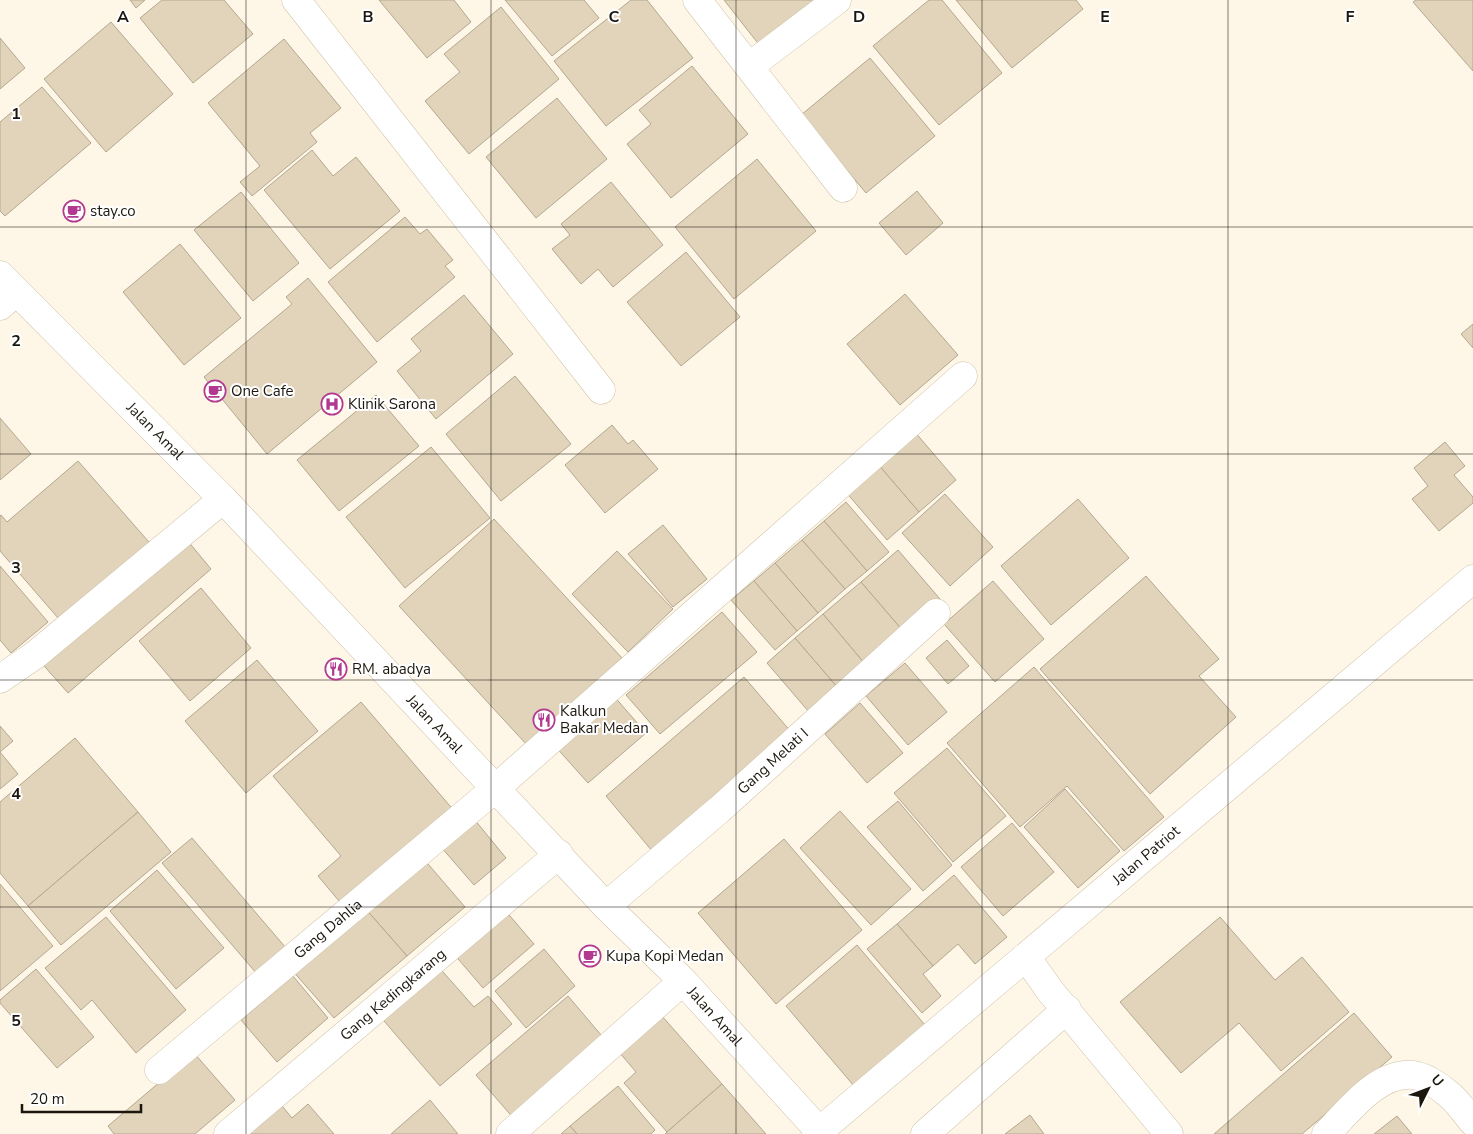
<svg xmlns="http://www.w3.org/2000/svg" width="1473" height="1134" viewBox="0 0 1473 1134" font-family="'Nunito Sans',sans-serif">
<style>
.building{fill:#e1d4ba;stroke:#b4a78f}
.lines{fill:none;stroke-linecap:round;stroke-linejoin:round}
.street-casing{stroke:#d0c3aa;stroke-width:29}
.secondary-casing{stroke:#d0c3aa;stroke-width:29}
.street{stroke:#fff;stroke-width:28}
.secondary{stroke:#fff;stroke-width:28}
.grid{fill:none;stroke:#1c170e;stroke-width:1;stroke-opacity:0.55}
.labels{text-anchor:middle;dominant-baseline:central;stroke-width:4;stroke-linejoin:round;paint-order:stroke}
.poi-label{font-size:15px;fill:#1c170e;stroke:#fff;text-anchor:start}
.street-label{font-size:15px;fill:#1c170e;stroke:#fff}
.grid-label{font-size:16px;text-anchor:middle;font-weight:bold;fill:#1c170e;stroke:#fff;stroke-width:4;stroke-linejoin:round;paint-order:stroke}
</style>
<rect width="100%" height="100%" fill="#fef6e7"/>
<g class="building">
<path d="M 130,0 L 145,0 L 136,8 Z"/>
<path d="M 162,0 L 224,0 L 253,34 L 193,83 L 140,18 Z"/>
<path d="M 379,0 L 454,0 L 471,22 L 427,58 Z"/>
<path d="M 505,0 L 584,0 L 599,18 L 552,56 Z"/>
<path d="M 631,0 L 647,0 L 693,58 L 606,126 L 554,61 Z"/>
<path d="M 724,0 L 829,0 L 764,51 Z"/>
<path d="M 929,0 L 942,0 L 1002,73 L 939,125 L 873,46 Z"/>
<path d="M 956,0 L 1076,0 L 1083,9 L 1012,68 Z"/>
<path d="M 1416,0 L 1473,0 L 1473,71 L 1413,2 Z"/>
<path d="M 501,7 L 559,79 L 469,154 L 425,101 L 460,72 L 444,54 Z"/>
<path d="M 111,22 L 173,94 L 106,152 L 44,79 Z"/>
<path d="M 0,38 L 25,68 L 0,89 Z"/>
<path d="M 284,39 L 341,108 L 310,133 L 317,142 L 252,196 L 240,182 L 260,166 L 208,103 Z"/>
<path d="M 870,58 L 935,136 L 866,193 L 801,115 Z"/>
<path d="M 692,66 L 748,134 L 671,198 L 627,144 L 651,124 L 639,110 Z"/>
<path d="M 42,87 L 91,143 L 5,216 L 0,211 L 0,122 Z"/>
<path d="M 557,98 L 607,159 L 536,218 L 486,157 Z"/>
<path d="M 312,150 L 333,176 L 356,157 L 400,211 L 330,269 L 264,190 Z"/>
<path d="M 757,159 L 816,231 L 734,299 L 675,227 Z"/>
<path d="M 611,182 L 663,245 L 613,287 L 598,269 L 581,284 L 552,249 L 570,235 L 561,224 Z"/>
<path d="M 917,191 L 943,223 L 906,255 L 879,223 Z"/>
<path d="M 241,192 L 299,263 L 253,301 L 194,230 Z"/>
<path d="M 405,217 L 420,234 L 427,229 L 453,260 L 445,266 L 455,277 L 377,342 L 328,282 Z"/>
<path d="M 180,244 L 241,318 L 184,365 L 123,292 Z"/>
<path d="M 686,252 L 740,317 L 681,366 L 627,302 Z"/>
<path d="M 308,278 L 377,362 L 267,454 L 204,377 L 292,304 L 286,297 Z"/>
<path d="M 905,294 L 958,355 L 900,405 L 847,344 Z"/>
<path d="M 464,295 L 513,354 L 436,419 L 397,371 L 421,351 L 411,339 Z"/>
<path d="M 1473,324 L 1473,348 L 1461,334 Z"/>
<path d="M 515,376 L 571,444 L 501,501 L 446,434 Z"/>
<path d="M 376,395 L 419,446 L 339,511 L 297,460 Z"/>
<path d="M 0,418 L 31,454 L 0,480 Z"/>
<path d="M 612,425 L 628,444 L 633,440 L 658,469 L 605,513 L 565,465 Z"/>
<path d="M 914,431 L 956,480 L 919,512 L 877,463 Z"/>
<path d="M 1445,442 L 1465,466 L 1454,475 L 1473,497 L 1473,503 L 1439,531 L 1412,499 L 1428,486 L 1414,468 Z"/>
<path d="M 431,447 L 490,518 L 405,588 L 346,517 Z"/>
<path d="M 78,461 L 155,549 L 65,626 L 0,551 L 0,516 L 1,515 L 7,522 Z"/>
<path d="M 877,463 L 919,512 L 887,540 L 845,491 Z"/>
<path d="M 945,494 L 993,547 L 950,586 L 902,533 Z"/>
<path d="M 1078,499 L 1129,558 L 1051,625 L 1001,566 Z"/>
<path d="M 846,502 L 889,552 L 867,571 L 824,521 Z"/>
<path d="M 494,519 L 622,658 L 527,745 L 399,606 Z"/>
<path d="M 824,521 L 867,571 L 845,589 L 802,540 Z"/>
<path d="M 663,525 L 707,579 L 673,607 L 628,554 Z"/>
<path d="M 182,534 L 211,569 L 68,693 L 38,659 Z"/>
<path d="M 802,540 L 845,589 L 818,613 L 775,563 Z"/>
<path d="M 898,550 L 940,599 L 903,631 L 861,582 Z"/>
<path d="M 617,551 L 673,609 L 628,652 L 572,594 Z"/>
<path d="M 775,563 L 818,613 L 797,631 L 754,581 Z"/>
<path d="M 0,566 L 48,622 L 11,653 L 0,640 Z"/>
<path d="M 1146,576 L 1219,659 L 1199,676 L 1236,717 L 1150,794 L 1040,669 Z"/>
<path d="M 754,581 L 797,631 L 775,650 L 731,600 Z"/>
<path d="M 993,581 L 1044,639 L 995,682 L 944,624 Z"/>
<path d="M 861,582 L 903,631 L 865,664 L 823,614 Z"/>
<path d="M 201,588 L 251,648 L 190,701 L 139,641 Z"/>
<path d="M 722,612 L 757,652 L 660,734 L 626,695 Z"/>
<path d="M 823,614 L 865,664 L 838,688 L 795,638 Z"/>
<path d="M 795,638 L 838,688 L 809,712 L 767,663 Z"/>
<path d="M 947,640 L 969,666 L 948,684 L 926,658 Z"/>
<path d="M 257,660 L 318,731 L 246,793 L 185,721 Z"/>
<path d="M 905,663 L 947,712 L 908,745 L 866,696 Z"/>
<path d="M 1034,667 L 1164,817 L 1124,851 L 1067,786 L 1020,827 L 947,743 Z"/>
<path d="M 744,677 L 792,733 L 653,852 L 606,796 Z"/>
<path d="M 612,694 L 646,733 L 588,783 L 554,745 Z"/>
<path d="M 361,702 L 456,813 L 345,908 L 318,876 L 341,856 L 273,776 Z"/>
<path d="M 860,703 L 903,753 L 867,783 L 825,734 Z"/>
<path d="M 0,726 L 13,741 L 0,752 Z"/>
<path d="M 75,738 L 138,812 L 28,906 L 0,873 L 0,802 Z"/>
<path d="M 947,748 L 1006,816 L 953,862 L 894,793 Z"/>
<path d="M 0,752 L 18,774 L 0,789 Z"/>
<path d="M 1065,789 L 1120,851 L 1078,888 L 1024,827 Z"/>
<path d="M 898,801 L 952,865 L 923,891 L 867,827 Z"/>
<path d="M 840,811 L 911,889 L 871,925 L 800,848 Z"/>
<path d="M 138,812 L 171,852 L 61,945 L 28,906 Z"/>
<path d="M 474,819 L 506,858 L 474,885 L 441,847 Z"/>
<path d="M 1012,823 L 1054,872 L 1003,916 L 961,867 Z"/>
<path d="M 192,838 L 286,948 L 257,974 L 162,863 Z"/>
<path d="M 784,839 L 862,930 L 776,1004 L 698,913 Z"/>
<path d="M 422,857 L 465,907 L 407,956 L 364,907 Z"/>
<path d="M 157,870 L 224,948 L 176,989 L 110,911 Z"/>
<path d="M 954,875 L 1007,937 L 975,964 L 958,944 L 933,966 L 897,924 Z"/>
<path d="M 0,884 L 53,946 L 0,991 Z"/>
<path d="M 364,907 L 407,956 L 334,1018 L 291,969 Z"/>
<path d="M 504,909 L 534,944 L 483,988 L 453,953 Z"/>
<path d="M 106,917 L 186,1010 L 136,1053 L 92,1000 L 81,1010 L 45,968 Z"/>
<path d="M 1220,917 L 1275,980 L 1302,957 L 1349,1012 L 1281,1071 L 1239,1023 L 1181,1073 L 1120,1002 Z"/>
<path d="M 897,924 L 933,966 L 923,974 L 941,996 L 922,1013 L 867,949 Z"/>
<path d="M 857,945 L 925,1025 L 854,1086 L 786,1006 Z"/>
<path d="M 544,949 L 575,986 L 526,1028 L 495,991 Z"/>
<path d="M 436,964 L 474,1007 L 488,996 L 512,1024 L 440,1086 L 378,1014 Z"/>
<path d="M 36,969 L 94,1037 L 57,1068 L 0,1003 L 0,1000 Z"/>
<path d="M 293,976 L 328,1018 L 277,1062 L 241,1020 Z"/>
<path d="M 568,996 L 607,1042 L 515,1120 L 476,1075 Z"/>
<path d="M 1354,1013 L 1392,1057 L 1302,1134 L 1214,1134 Z"/>
<path d="M 661,1015 L 722,1084 L 667,1132 L 624,1083 L 636,1072 L 619,1052 Z"/>
<path d="M 194,1053 L 235,1100 L 195,1134 L 114,1134 L 108,1126 Z"/>
<path d="M 722,1084 L 766,1134 L 665,1134 L 667,1132 Z"/>
<path d="M 618,1086 L 655,1130 L 651,1134 L 577,1134 L 570,1126 Z"/>
<path d="M 430,1100 L 458,1134 L 391,1134 Z"/>
<path d="M 278,1101 L 292,1118 L 308,1104 L 334,1134 L 240,1134 Z"/>
<path d="M 1030,1115 L 1044,1134 L 1005,1134 Z"/>
<path d="M 1397,1116 L 1412,1134 L 1374,1134 Z"/>
<path d="M 570,1126 L 577,1134 L 561,1134 Z"/>
</g>
<g class="lines">
<g class="street-casing">
<g id="street">
<path d="M 296,0 L 601,390"/>
<path d="M 697,0 L 843,188"/>
<path d="M 750,66 L 837,0"/>
<path d="M 0,306 L 16,292"/>
<path d="M 0,679 L 35,655 L 223,499"/>
<path id="s1" d="M 606,906 L 720,809 L 936,613"/>
<path d="M 1026,957 L 1051,992 L 1169,1134"/>
<path id="s2" d="M 159,1070 L 496,788 L 963,376"/>
<path id="s3" d="M 228,1134 L 559,854"/>
<path d="M 510,1134 L 683,981"/>
<path id="s4" d="M 816,1134 L 1473,579"/>
<path d="M 925,1134 L 1067,1009"/>
<path d="M 1326,1134 C 1349,1111 1377,1072 1413,1075 C 1424,1076 1439,1086 1447,1093 C 1457,1100 1465,1113 1473,1122"/>
</g>
</g>
<g class="secondary-casing">
<g id="secondary">
<path id="s5" d="M 0,275 L 223,499 L 606,906 L 683,981 L 822,1134"/>
</g>
</g>
<use href="#street" class="street"/>
<use href="#secondary" class="secondary"/>
</g>
<path class="grid" d="M 246,0 L 246,1134M 491,0 L 491,1134M 736,0 L 736,1134M 982,0 L 982,1134M 1228,0 L 1228,1134M 0,227 L 1473,227M 0,454 L 1473,454M 0,680 L 1473,680M 0,907 L 1473,907"/>
<defs>
<g id="cafe-ring" transform="scale(1.125)"><circle r="9.5" fill="#fff" stroke="#b13a90" stroke-width="1.5"/><path d="M-5.5-4.5H6V0H3Q3 3.5 0 3.5H-2.5Q-5.5 3.5-5.5 0ZM3-3.2v2h1.7v-2ZM-6 4.5H4V6H-6Z" fill="#b13a90"/></g>
<g id="hospital-ring" transform="scale(1.125)"><circle r="9.5" fill="#fff" stroke="#b13a90" stroke-width="1.5"/><path d="M-5-5h3v3.5h4V-5h3V5h-3V1.5h-4V5h-3Z" fill="#b13a90"/></g>
<g id="restaurant-ring" transform="scale(1.125)"><circle r="9.5" fill="#fff" stroke="#b13a90" stroke-width="1.5"/><path d="M-5-6h1v4h1v-4h1v4h1v-4h1v5L-1.5 .5V6h-2V.5L-5-1ZM5-6V6H3V1.5H1.5Q1.5-4 5-6Z" fill="#b13a90"/></g>
</defs>
<g fill-rule="evenodd">
<use href="#cafe-ring" x="74" y="211"/>
<use href="#cafe-ring" x="215" y="391"/>
<use href="#hospital-ring" x="332" y="404"/>
<use href="#restaurant-ring" x="336" y="669"/>
<use href="#restaurant-ring" x="544" y="720"/>
<use href="#cafe-ring" x="590" y="956"/>
</g>
<g class="labels">
<g class="poi-label">
<text x="90" y="211">stay.co</text>
<text x="231" y="391">One Cafe</text>
<text x="348" y="404">Klinik Sarona</text>
<text x="352" y="669">RM. abadya</text>
<text x="560" y="711">Kalkun<tspan x="560" dy="17">Bakar Medan</tspan></text>
<text x="606" y="956">Kupa Kopi Medan</text>
</g>
<g class="street-label">
<text stroke="none"><textPath href="#s5" startOffset="220">Jalan Amal</textPath></text>
<text stroke="none"><textPath href="#s5" startOffset="625">Jalan Amal</textPath></text>
<text stroke="none"><textPath href="#s1" startOffset="221">Gang Melati I</textPath></text>
<text stroke="none"><textPath href="#s4" startOffset="432">Jalan Patriot</textPath></text>
<text stroke="none"><textPath href="#s2" startOffset="220">Gang Dahlia</textPath></text>
<text stroke="none"><textPath href="#s3" startOffset="216">Gang Kedingkarang</textPath></text>
<text stroke="none"><textPath href="#s5" startOffset="1030">Jalan Amal</textPath></text>
</g>
</g>
<g class="grid-label">
<text x="123" y="22">A</text>
<text x="368" y="22">B</text>
<text x="614" y="22">C</text>
<text x="859" y="22">D</text>
<text x="1105" y="22">E</text>
<text x="1350" y="22">F</text>
<text x="16" y="119">1</text>
<text x="16" y="346">2</text>
<text x="16" y="573">3</text>
<text x="16" y="799">4</text>
<text x="16" y="1026">5</text>
</g>
<g transform="translate(1428 1089) rotate(48)" stroke="#ffffff" stroke-width="4" paint-order="stroke">
<path d="M0-4L9 19L0 12L-9 19Z" fill="#1c170e"/>
<text y="-8" font-size="14" font-weight="bold" text-anchor="middle" fill="#1c170e">U</text>
</g>
<path d="M22 1104v8h119v-8" fill="none" stroke="#1c170e" stroke-width="2.5"/>
<text x="30" y="1104" font-size="15" fill="#1c170e" stroke="#ffffff" stroke-width="4" paint-order="stroke">20 m</text>
</svg>
